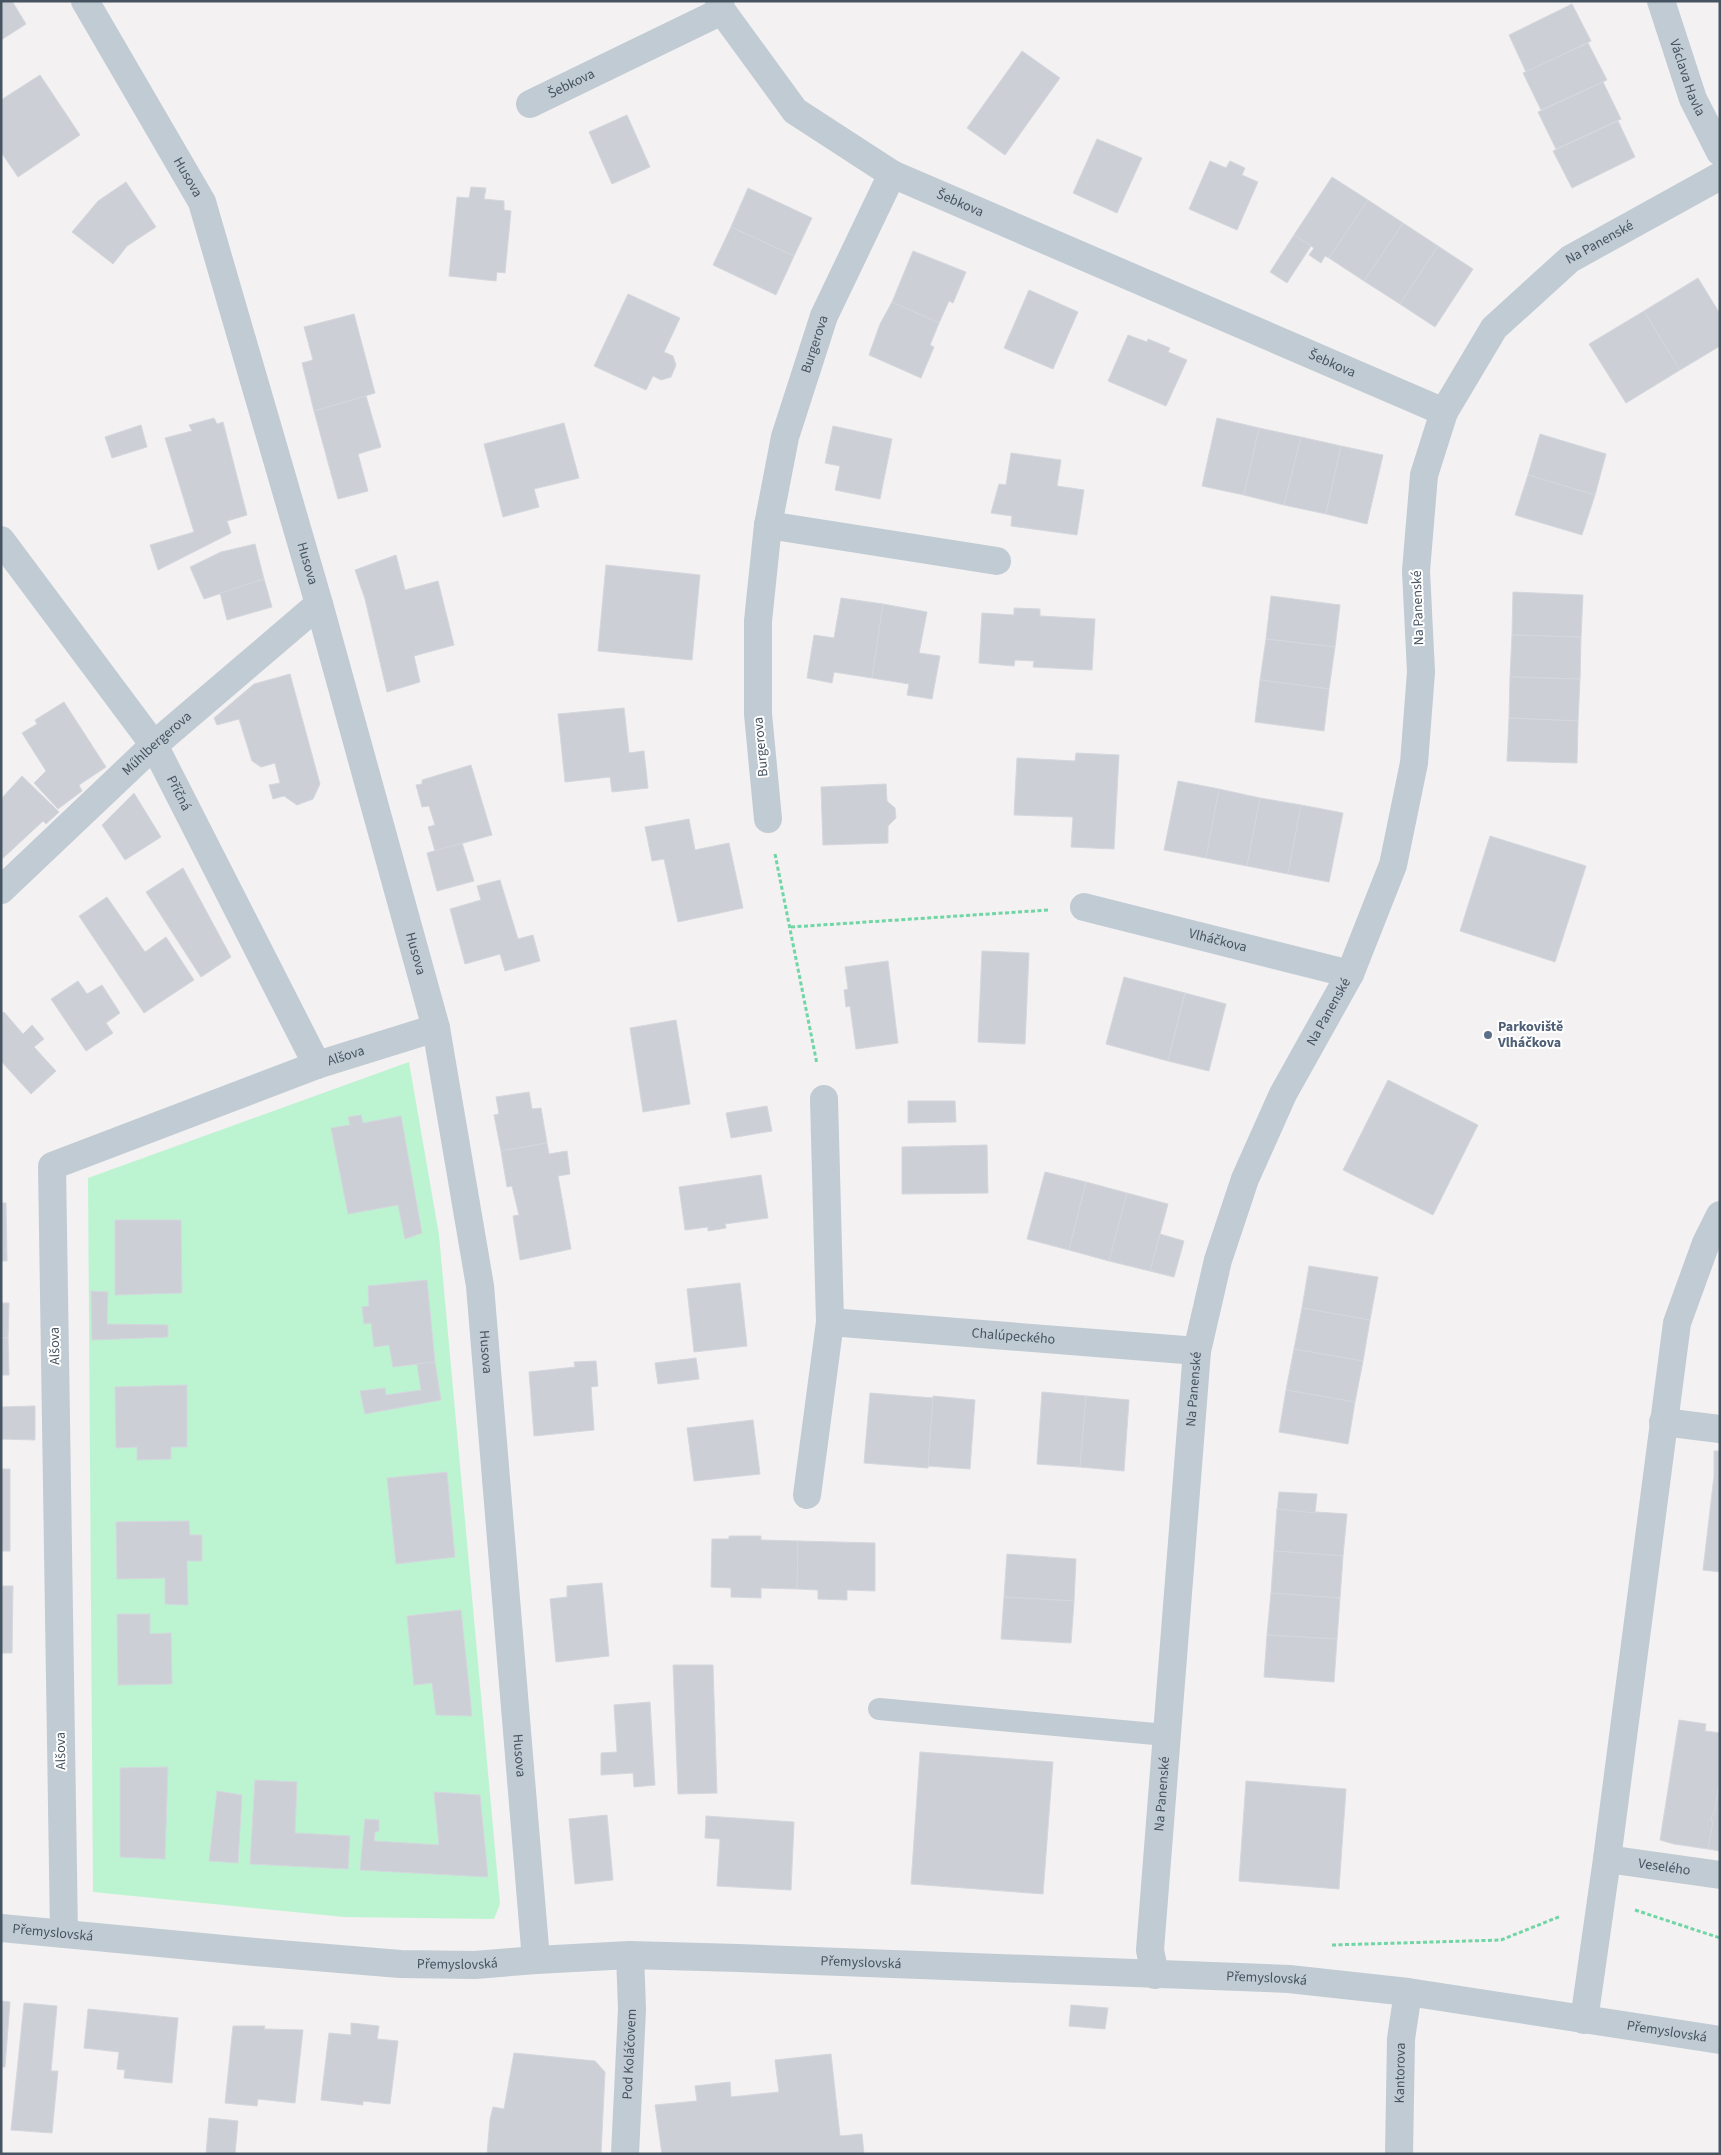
<svg xmlns="http://www.w3.org/2000/svg" width="1721" height="2155" viewBox="0 0 1721 2155" font-family="'Source Sans 3',sans-serif">
<style>
.green{fill:#bcf4d2}
.building{fill:#ccd0d6;stroke:#d4d7dd}
.lines{fill:none;stroke-linecap:round;stroke-linejoin:round}
.path{stroke:#70d6a5;stroke-width:3;stroke-dasharray:4 2.5;stroke-linecap:butt}
.service{stroke:#c0cbd4;stroke-width:22}
.minor{stroke:#c0cbd4;stroke-width:28}
.tertiary{stroke:#c0cbd4;stroke-width:28}
.service-dot{fill:#5c6f8a;stroke:#fff;stroke-width:2}
.labels{text-anchor:middle;dominant-baseline:central;stroke-width:4;stroke-linejoin:round;paint-order:stroke}
.street-label{font-size:14px;fill:#465461;stroke:#fff}
.service-label{font-size:14px;font-weight:bold;fill:#4e5e75;stroke:#fff;text-anchor:start}
</style>
<rect width="100%" height="100%" fill="#f3f1f1"/>
<path class="green" d="M 409,1062 L 439,1235 L 500,1904 L 494,1919 L 344,1917 L 93,1892 L 88,1178 Z"/>
<g class="building">
<path d="M 1,1 L 12,1 L 26,24 L 1,40 Z"/>
<path d="M 1572,4 L 1591,41 L 1526,72 L 1509,35 Z"/>
<path d="M 1588,43 L 1607,80 L 1541,110 L 1523,73 Z"/>
<path d="M 1022,51 L 1060,78 L 1005,155 L 967,128 Z"/>
<path d="M 40,75 L 80,135 L 18,177 L 1,152 L 1,100 Z"/>
<path d="M 1603,82 L 1621,119 L 1556,149 L 1538,112 Z"/>
<path d="M 627,115 L 650,167 L 612,184 L 589,132 Z"/>
<path d="M 1618,121 L 1635,157 L 1572,188 L 1553,151 Z"/>
<path d="M 1097,139 L 1142,158 L 1117,213 L 1073,193 Z"/>
<path d="M 1210,161 L 1226,168 L 1230,161 L 1245,168 L 1242,175 L 1258,182 L 1237,230 L 1189,209 Z"/>
<path d="M 1332,177 L 1368,200 L 1329,258 L 1325,256 L 1321,263 L 1309,255 L 1314,248 L 1294,235 Z"/>
<path d="M 126,182 L 156,227 L 127,246 L 113,264 L 72,232 L 98,201 Z"/>
<path d="M 471,187 L 486,188 L 484,199 L 504,201 L 504,210 L 511,211 L 505,273 L 497,272 L 496,281 L 449,276 L 457,197 L 469,198 Z"/>
<path d="M 748,188 L 812,218 L 794,256 L 731,227 Z"/>
<path d="M 1368,200 L 1403,223 L 1364,281 L 1329,258 Z"/>
<path d="M 1403,223 L 1438,246 L 1400,304 L 1364,281 Z"/>
<path d="M 731,227 L 794,256 L 776,295 L 713,265 Z"/>
<path d="M 1294,235 L 1311,246 L 1287,283 L 1270,272 Z"/>
<path d="M 1438,246 L 1473,269 L 1435,327 L 1400,304 Z"/>
<path d="M 913,251 L 966,272 L 953,303 L 949,301 L 939,323 L 892,302 Z"/>
<path d="M 1698,278 L 1720,314 L 1720,346 L 1680,370 L 1644,311 Z"/>
<path d="M 1029,290 L 1078,312 L 1053,369 L 1004,348 Z"/>
<path d="M 628,294 L 680,318 L 664,352 L 673,356 L 676,365 L 671,377 L 661,380 L 653,376 L 646,390 L 594,366 Z"/>
<path d="M 892,302 L 939,323 L 930,345 L 934,347 L 921,378 L 869,355 L 880,324 Z"/>
<path d="M 1644,311 L 1680,370 L 1626,403 L 1589,344 Z"/>
<path d="M 354,314 L 375,393 L 314,411 L 302,363 L 313,360 L 304,327 Z"/>
<path d="M 1128,335 L 1147,342 L 1148,339 L 1170,348 L 1168,352 L 1187,360 L 1166,406 L 1108,381 Z"/>
<path d="M 366,396 L 381,447 L 358,454 L 368,491 L 338,499 L 314,411 Z"/>
<path d="M 214,418 L 217,424 L 223,422 L 247,515 L 227,521 L 231,533 L 158,570 L 150,545 L 194,532 L 165,438 L 192,431 L 189,425 Z"/>
<path d="M 1217,418 L 1259,428 L 1244,495 L 1202,486 Z"/>
<path d="M 564,423 L 579,478 L 534,489 L 539,507 L 503,517 L 484,444 Z"/>
<path d="M 141,425 L 147,447 L 112,458 L 105,437 Z"/>
<path d="M 833,426 L 892,439 L 880,499 L 835,490 L 840,466 L 825,463 Z"/>
<path d="M 1259,428 L 1301,437 L 1284,505 L 1244,495 Z"/>
<path d="M 1540,434 L 1606,454 L 1595,495 L 1528,475 Z"/>
<path d="M 1301,437 L 1341,446 L 1326,514 L 1284,505 Z"/>
<path d="M 1341,446 L 1383,455 L 1367,524 L 1326,514 Z"/>
<path d="M 1011,453 L 1061,460 L 1057,486 L 1084,490 L 1077,535 L 1011,526 L 1012,516 L 991,513 L 999,484 L 1006,485 Z"/>
<path d="M 1528,475 L 1595,495 L 1582,535 L 1515,515 Z"/>
<path d="M 255,544 L 264,579 L 204,599 L 190,567 L 221,552 Z"/>
<path d="M 396,555 L 405,590 L 438,581 L 454,645 L 414,656 L 420,682 L 387,692 L 365,599 L 355,570 Z"/>
<path d="M 606,565 L 700,575 L 692,660 L 598,651 Z"/>
<path d="M 264,579 L 272,607 L 227,620 L 220,593 Z"/>
<path d="M 1513,592 L 1583,595 L 1581,637 L 1512,635 Z"/>
<path d="M 1271,596 L 1340,605 L 1335,647 L 1266,639 Z"/>
<path d="M 841,598 L 883,604 L 872,678 L 834,672 L 832,683 L 807,678 L 814,635 L 834,638 Z"/>
<path d="M 883,604 L 927,612 L 919,653 L 940,656 L 932,699 L 907,695 L 909,684 L 872,678 Z"/>
<path d="M 1014,608 L 1040,609 L 1040,616 L 1095,619 L 1092,670 L 1033,667 L 1034,661 L 1015,660 L 1014,666 L 979,663 L 982,613 L 1014,615 Z"/>
<path d="M 1512,635 L 1581,637 L 1580,679 L 1510,677 Z"/>
<path d="M 1266,639 L 1335,647 L 1329,689 L 1260,680 Z"/>
<path d="M 290,674 L 320,784 L 313,799 L 297,805 L 284,796 L 273,799 L 269,785 L 280,783 L 275,763 L 261,767 L 252,761 L 239,719 L 217,725 L 214,718 L 254,684 Z"/>
<path d="M 1510,677 L 1580,679 L 1578,721 L 1509,718 Z"/>
<path d="M 1260,680 L 1329,689 L 1324,731 L 1255,722 Z"/>
<path d="M 64,702 L 106,767 L 79,785 L 82,791 L 58,809 L 34,783 L 46,771 L 22,733 L 37,724 L 35,720 Z"/>
<path d="M 624,708 L 629,753 L 644,751 L 648,788 L 612,792 L 610,777 L 565,782 L 558,714 Z"/>
<path d="M 1509,718 L 1578,721 L 1577,763 L 1507,761 Z"/>
<path d="M 1076,753 L 1119,755 L 1114,849 L 1071,847 L 1073,817 L 1014,815 L 1017,758 L 1075,761 Z"/>
<path d="M 471,765 L 492,835 L 435,851 L 428,827 L 435,825 L 429,806 L 422,807 L 416,785 L 422,784 L 422,780 Z"/>
<path d="M 22,776 L 59,812 L 46,824 L 43,821 L 1,860 L 1,799 Z"/>
<path d="M 1178,781 L 1219,789 L 1206,858 L 1164,850 Z"/>
<path d="M 886,784 L 887,801 L 895,808 L 896,818 L 888,826 L 888,843 L 823,845 L 821,787 Z"/>
<path d="M 1219,789 L 1260,798 L 1247,866 L 1206,858 Z"/>
<path d="M 134,793 L 161,837 L 125,860 L 102,825 Z"/>
<path d="M 1260,798 L 1301,805 L 1288,874 L 1247,866 Z"/>
<path d="M 1301,805 L 1343,813 L 1329,882 L 1288,874 Z"/>
<path d="M 689,819 L 695,850 L 729,843 L 743,908 L 678,922 L 664,859 L 652,861 L 645,827 Z"/>
<path d="M 1490,836 L 1586,866 L 1555,962 L 1460,931 Z"/>
<path d="M 462,843 L 474,881 L 437,891 L 427,853 Z"/>
<path d="M 183,868 L 231,957 L 201,977 L 146,892 Z"/>
<path d="M 500,880 L 518,939 L 533,935 L 540,961 L 505,971 L 500,954 L 465,964 L 450,909 L 481,900 L 477,886 Z"/>
<path d="M 107,897 L 145,952 L 166,937 L 194,980 L 144,1013 L 79,916 Z"/>
<path d="M 982,951 L 1029,953 L 1025,1044 L 978,1042 Z"/>
<path d="M 888,961 L 898,1043 L 856,1049 L 850,1006 L 846,1007 L 844,990 L 848,989 L 845,967 Z"/>
<path d="M 1124,977 L 1185,993 L 1168,1061 L 1106,1044 Z"/>
<path d="M 78,981 L 87,994 L 102,985 L 120,1013 L 106,1023 L 113,1033 L 86,1051 L 51,999 Z"/>
<path d="M 1185,993 L 1226,1004 L 1209,1071 L 1168,1061 Z"/>
<path d="M 4,1012 L 23,1034 L 32,1025 L 44,1039 L 34,1047 L 56,1071 L 31,1094 L 1,1061 L 1,1014 Z"/>
<path d="M 676,1020 L 690,1104 L 643,1112 L 630,1028 Z"/>
<path d="M 1388,1080 L 1478,1125 L 1433,1215 L 1343,1170 Z"/>
<path d="M 529,1092 L 532,1109 L 541,1108 L 547,1143 L 501,1151 L 494,1115 L 499,1114 L 496,1097 Z"/>
<path d="M 908,1101 L 955,1101 L 956,1122 L 908,1123 Z"/>
<path d="M 767,1106 L 772,1131 L 731,1138 L 726,1113 Z"/>
<path d="M 361,1115 L 363,1123 L 401,1116 L 422,1233 L 405,1239 L 398,1205 L 348,1214 L 331,1128 L 350,1125 L 348,1117 Z"/>
<path d="M 547,1143 L 549,1154 L 567,1151 L 570,1174 L 558,1176 L 571,1249 L 520,1260 L 513,1216 L 519,1215 L 512,1186 L 507,1187 L 501,1151 Z"/>
<path d="M 987,1145 L 988,1193 L 902,1194 L 902,1147 Z"/>
<path d="M 1045,1172 L 1086,1182 L 1069,1250 L 1027,1239 Z"/>
<path d="M 761,1175 L 768,1218 L 725,1224 L 726,1228 L 708,1231 L 708,1227 L 685,1230 L 679,1187 Z"/>
<path d="M 1086,1182 L 1127,1193 L 1109,1261 L 1069,1250 Z"/>
<path d="M 1127,1193 L 1168,1204 L 1150,1271 L 1109,1261 Z"/>
<path d="M 1,1203 L 6,1203 L 7,1261 L 1,1261 Z"/>
<path d="M 115,1220 L 181,1220 L 182,1293 L 115,1295 Z"/>
<path d="M 1160,1234 L 1184,1241 L 1174,1277 L 1150,1271 Z"/>
<path d="M 1309,1266 L 1378,1277 L 1370,1320 L 1302,1308 Z"/>
<path d="M 427,1280 L 435,1362 L 393,1367 L 389,1345 L 374,1347 L 371,1323 L 364,1324 L 362,1307 L 369,1306 L 368,1286 Z"/>
<path d="M 740,1283 L 747,1346 L 694,1352 L 687,1289 Z"/>
<path d="M 91,1291 L 108,1292 L 107,1324 L 168,1325 L 168,1337 L 92,1340 Z"/>
<path d="M 1,1303 L 9,1303 L 8,1338 L 1,1338 Z"/>
<path d="M 1302,1308 L 1370,1320 L 1363,1361 L 1294,1349 Z"/>
<path d="M 1,1338 L 8,1338 L 9,1375 L 1,1375 Z"/>
<path d="M 1294,1349 L 1363,1361 L 1355,1402 L 1286,1390 Z"/>
<path d="M 696,1358 L 699,1379 L 658,1384 L 655,1363 Z"/>
<path d="M 596,1361 L 598,1386 L 591,1387 L 594,1430 L 534,1436 L 529,1372 L 575,1367 L 574,1362 Z"/>
<path d="M 435,1362 L 441,1400 L 365,1414 L 360,1391 L 385,1388 L 386,1395 L 421,1390 L 417,1364 Z"/>
<path d="M 187,1385 L 187,1447 L 171,1447 L 171,1459 L 137,1460 L 137,1447 L 116,1448 L 115,1387 Z"/>
<path d="M 1286,1390 L 1355,1402 L 1348,1444 L 1279,1432 Z"/>
<path d="M 1042,1392 L 1086,1396 L 1080,1467 L 1037,1464 Z"/>
<path d="M 870,1393 L 933,1398 L 928,1468 L 864,1463 Z"/>
<path d="M 933,1396 L 975,1400 L 970,1469 L 928,1466 Z"/>
<path d="M 1086,1396 L 1129,1400 L 1124,1471 L 1080,1467 Z"/>
<path d="M 35,1406 L 35,1440 L 1,1439 L 1,1407 Z"/>
<path d="M 753,1420 L 760,1474 L 694,1481 L 687,1428 Z"/>
<path d="M 1714,1451 L 1720,1451 L 1720,1572 L 1703,1570 L 1714,1476 Z"/>
<rect x="1" y="1469" width="9" height="82"/>
<path d="M 447,1472 L 455,1557 L 396,1564 L 387,1478 Z"/>
<path d="M 1279,1492 L 1317,1494 L 1315,1513 L 1277,1511 Z"/>
<path d="M 1277,1509 L 1315,1513 L 1316,1512 L 1347,1514 L 1343,1556 L 1274,1551 Z"/>
<path d="M 189,1521 L 190,1535 L 202,1535 L 202,1561 L 187,1561 L 188,1605 L 165,1604 L 165,1578 L 117,1579 L 116,1522 Z"/>
<path d="M 729,1536 L 761,1536 L 761,1540 L 798,1541 L 797,1589 L 761,1588 L 761,1598 L 731,1597 L 731,1588 L 711,1587 L 712,1539 L 729,1539 Z"/>
<path d="M 798,1541 L 875,1543 L 875,1591 L 847,1590 L 847,1600 L 818,1599 L 818,1590 L 797,1589 Z"/>
<path d="M 1274,1551 L 1343,1556 L 1340,1598 L 1271,1593 Z"/>
<path d="M 1007,1554 L 1076,1559 L 1074,1601 L 1004,1597 Z"/>
<path d="M 602,1583 L 609,1656 L 556,1662 L 550,1599 L 567,1597 L 567,1586 Z"/>
<path d="M 1,1586 L 13,1586 L 12,1653 L 1,1653 Z"/>
<path d="M 1271,1593 L 1340,1598 L 1337,1639 L 1267,1635 Z"/>
<path d="M 1004,1597 L 1074,1601 L 1071,1643 L 1001,1639 Z"/>
<path d="M 461,1610 L 472,1716 L 436,1715 L 432,1683 L 414,1685 L 407,1616 Z"/>
<path d="M 117,1614 L 150,1614 L 150,1634 L 171,1633 L 172,1684 L 118,1685 Z"/>
<path d="M 1267,1635 L 1337,1639 L 1334,1682 L 1264,1677 Z"/>
<path d="M 673,1665 L 713,1665 L 717,1793 L 678,1794 Z"/>
<path d="M 650,1702 L 655,1785 L 634,1787 L 633,1773 L 601,1775 L 601,1753 L 617,1752 L 614,1705 Z"/>
<path d="M 1679,1720 L 1706,1724 L 1705,1731 L 1720,1733 L 1720,1778 L 1714,1815 L 1712,1815 L 1711,1821 L 1713,1821 L 1708,1849 L 1674,1844 L 1660,1840 Z"/>
<path d="M 920,1752 L 1053,1762 L 1043,1894 L 911,1884 Z"/>
<path d="M 168,1767 L 165,1859 L 120,1857 L 120,1768 Z"/>
<path d="M 1720,1778 L 1720,1851 L 1708,1849 L 1713,1821 L 1711,1821 L 1712,1815 L 1714,1815 Z"/>
<path d="M 255,1780 L 297,1782 L 295,1833 L 350,1836 L 348,1869 L 250,1864 Z"/>
<path d="M 1246,1781 L 1346,1789 L 1339,1889 L 1239,1881 Z"/>
<path d="M 217,1791 L 242,1795 L 238,1863 L 209,1861 Z"/>
<path d="M 434,1792 L 480,1795 L 488,1877 L 360,1870 L 365,1819 L 379,1820 L 379,1831 L 375,1832 L 374,1841 L 439,1845 Z"/>
<path d="M 607,1815 L 613,1880 L 575,1884 L 569,1819 Z"/>
<path d="M 706,1816 L 794,1822 L 791,1890 L 717,1886 L 720,1839 L 705,1838 Z"/>
<path d="M 1,2001 L 10,2002 L 5,2067 L 1,2067 Z"/>
<path d="M 24,2003 L 57,2006 L 51,2071 L 58,2071 L 52,2133 L 11,2130 Z"/>
<path d="M 1071,2005 L 1108,2008 L 1105,2029 L 1069,2026 Z"/>
<path d="M 88,2009 L 178,2018 L 172,2083 L 124,2078 L 125,2070 L 117,2069 L 119,2052 L 84,2048 Z"/>
<path d="M 351,2023 L 379,2026 L 377,2039 L 398,2041 L 390,2104 L 363,2101 L 363,2105 L 321,2100 L 329,2033 L 351,2035 Z"/>
<path d="M 233,2026 L 265,2026 L 264,2029 L 303,2030 L 295,2103 L 258,2099 L 257,2106 L 225,2103 Z"/>
<path d="M 514,2053 L 595,2061 L 605,2072 L 601,2154 L 487,2154 L 490,2119 L 493,2107 L 504,2109 Z"/>
<path d="M 831,2054 L 840,2136 L 862,2134 L 864,2154 L 662,2154 L 655,2105 L 697,2101 L 695,2086 L 730,2082 L 731,2097 L 779,2092 L 775,2060 Z"/>
<path d="M 209,2118 L 238,2121 L 235,2154 L 206,2154 Z"/>
</g>
<g class="lines">
<g class="path">
<path d="M 775,854 L 817,1064"/>
<path d="M 791,927 L 1049,910"/>
<path d="M 1635,1910 L 1720,1938"/>
<path d="M 1332,1945 L 1501,1940 L 1561,1916"/>
</g>
<path class="service" d="M 879,1709 L 1166,1735"/>
<g class="minor">
<path id="s1" d="M 85,1 L 202,202 L 319,604 L 436,1028 L 480,1286 L 536,1960"/>
<path id="s2" d="M 719,1 L 722,11 L 795,111 L 892,174 L 1444,412"/>
<path id="s3" d="M 1661,1 L 1693,99 L 1720,152"/>
<path id="s4" d="M 530,104 L 722,11"/>
<path d="M 768,525 L 997,561"/>
<path id="s5" d="M 1,540 L 154,745 L 317,1065"/>
<path id="s6" d="M 768,819 L 758,714 L 758,621 L 768,525 L 785,437 L 824,316 L 892,174"/>
<path id="s7" d="M 1,890 L 154,745 L 319,604"/>
<path id="s8" d="M 1084,907 L 1350,974"/>
<path id="s9" d="M 830,1322 L 1197,1351"/>
<path d="M 1663,1422 L 1720,1429"/>
<path d="M 807,1495 L 830,1322 L 824,1099"/>
<path id="s10" d="M 1607,1859 L 1720,1875"/>
<path id="s11" d="M 64,1934 L 52,1166 L 317,1065 L 436,1028"/>
<path id="s12" d="M 1155,1975 L 1150,1950 L 1197,1351 L 1218,1260 L 1245,1179 L 1283,1094 L 1350,974 L 1393,865 L 1414,763 L 1421,672 L 1416,571 L 1424,475 L 1444,412 L 1494,328 L 1570,259 L 1720,176"/>
<path d="M 1584,2020 L 1607,1859 L 1677,1323 L 1706,1243 L 1720,1215"/>
<path id="s13" d="M 625,2154 L 632,2009 L 630,1955"/>
<path id="s14" d="M 1399,2154 L 1401,2039 L 1408,1992"/>
</g>
<path class="tertiary" id="s15" d="M 1,1928 L 255,1952 L 400,1964 L 475,1965 L 536,1960 L 630,1955 L 738,1958 L 1289,1979 L 1408,1992 L 1720,2040"/>
</g>
<circle class="service-dot" cx="1488" cy="1035" r="5"/>
<g class="labels">
<g class="street-label">
<text stroke="none"><textPath href="#s3" startOffset="81">Václava Havla</textPath></text>
<text stroke="none"><textPath href="#s4" startOffset="46">Šebkova</textPath></text>
<text stroke="none"><textPath href="#s1" startOffset="204">Husova</textPath></text>
<text stroke="none"><textPath href="#s2" startOffset="324">Šebkova</textPath></text>
<text stroke="none"><textPath href="#s12" startOffset="1846">Na Panenské</textPath></text>
<text stroke="none"><textPath href="#s6" startOffset="482">Burgerova</textPath></text>
<text stroke="none"><textPath href="#s2" startOffset="729">Šebkova</textPath></text>
<text stroke="none"><textPath href="#s1" startOffset="609">Husova</textPath></text>
<text transform="translate(1418 608) rotate(-92)">Na Panenské</text>
<text stroke="none"><textPath href="#s7" startOffset="214">Műhlbergerova</textPath></text>
<text transform="translate(761 747) rotate(-95)">Burgerova</text>
<text stroke="none"><textPath href="#s5" startOffset="310">Příčná</textPath></text>
<text stroke="none"><textPath href="#s8" startOffset="138">Vlháčkova</textPath></text>
<text stroke="none"><textPath href="#s1" startOffset="1014">Husova</textPath></text>
<text stroke="none"><textPath href="#s12" startOffset="992">Na Panenské</textPath></text>
<text stroke="none"><textPath href="#s11" startOffset="1082">Alšova</textPath></text>
<text stroke="none"><textPath href="#s9" startOffset="184">Chalúpeckého</textPath></text>
<text transform="translate(55 1346) rotate(-91)">Alšova</text>
<text stroke="none"><textPath href="#s1" startOffset="1419">Husova</textPath></text>
<text stroke="none"><textPath href="#s12" startOffset="588">Na Panenské</textPath></text>
<text transform="translate(61 1751) rotate(-91)">Alšova</text>
<text stroke="none"><textPath href="#s1" startOffset="1824">Husova</textPath></text>
<text stroke="none"><textPath href="#s12" startOffset="182">Na Panenské</textPath></text>
<text stroke="none"><textPath href="#s10" startOffset="58">Veselého</textPath></text>
<text stroke="none"><textPath href="#s15" startOffset="52">Přemyslovská</textPath></text>
<text stroke="none"><textPath href="#s15" startOffset="458">Přemyslovská</textPath></text>
<text stroke="none"><textPath href="#s15" startOffset="862">Přemyslovská</textPath></text>
<text stroke="none"><textPath href="#s15" startOffset="1268">Přemyslovská</textPath></text>
<text stroke="none"><textPath href="#s15" startOffset="1672">Přemyslovská</textPath></text>
<text stroke="none"><textPath href="#s13" startOffset="100">Pod Koláčovem</textPath></text>
<text stroke="none"><textPath href="#s14" startOffset="81">Kantorova</textPath></text>
</g>
<g class="service-label">
<text x="1498" y="1027">Parkoviště<tspan x="1498" dy="16">Vlháčkova</tspan></text>
</g>
</g>
<rect width="1721" height="2155" fill="none" stroke="#465461" stroke-width="5"/>
</svg>
